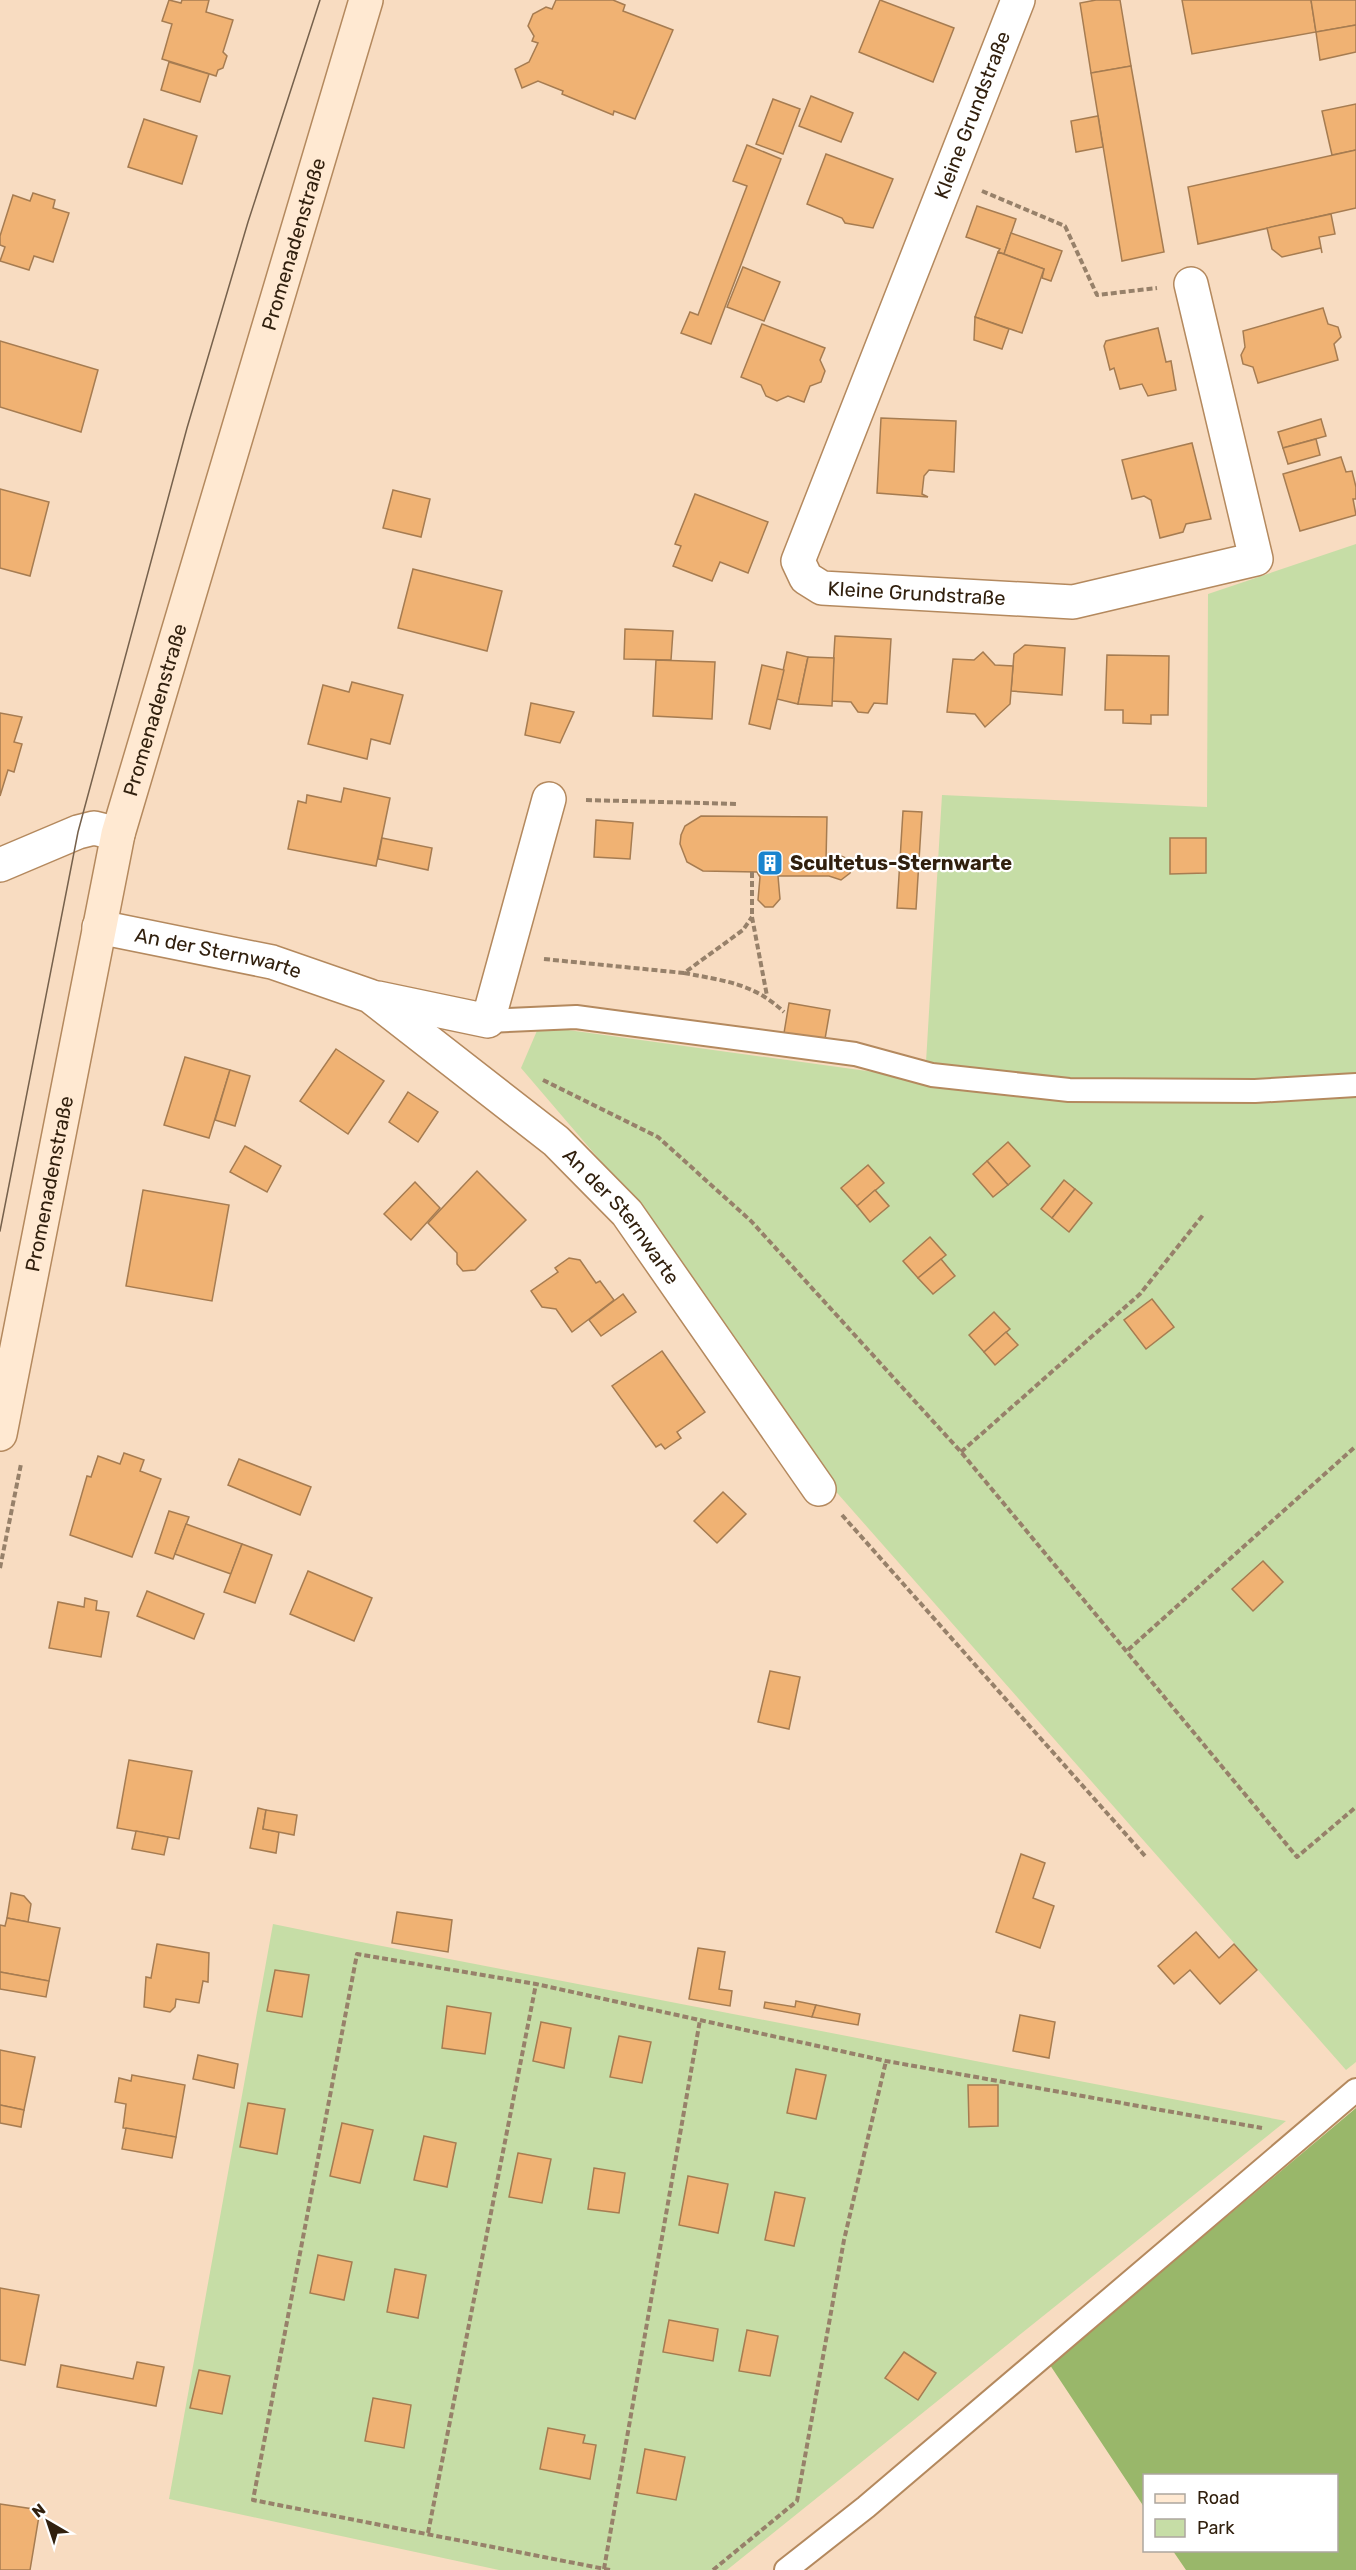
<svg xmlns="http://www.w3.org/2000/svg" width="1356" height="2570" viewBox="0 0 1356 2570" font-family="Rubik,sans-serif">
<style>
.green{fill:#c6dda6}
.forest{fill:#99b76a}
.building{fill:#f0b273;stroke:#a67c51;stroke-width:1.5}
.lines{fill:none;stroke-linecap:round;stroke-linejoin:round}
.service-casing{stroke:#b4895e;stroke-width:26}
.minor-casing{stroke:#b4895e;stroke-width:36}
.secondary-casing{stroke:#b4895e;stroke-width:36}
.path{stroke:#97816a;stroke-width:4;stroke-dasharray:6 3;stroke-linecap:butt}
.service{stroke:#fff;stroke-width:22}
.minor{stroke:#fff;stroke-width:33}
.secondary{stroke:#ffe9d2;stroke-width:33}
.tram{stroke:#76614c;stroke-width:1.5}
.labels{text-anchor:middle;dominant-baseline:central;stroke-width:4.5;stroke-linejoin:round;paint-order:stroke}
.street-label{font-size:20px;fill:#31200e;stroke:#fff}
.poi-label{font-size:20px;font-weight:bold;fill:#31200e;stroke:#fff;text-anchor:start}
</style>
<rect width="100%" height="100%" fill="#f8dcc1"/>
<g class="green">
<path d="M 1356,544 L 1356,2062 L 1346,2070 L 831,1486 L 610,1172 L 521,1068 L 539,1026 L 925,1079 L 942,795 L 1207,807 L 1208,594 Z"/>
<path d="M 273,1924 L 356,1941 L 1286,2121 L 727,2570 L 499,2570 L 169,2499 Z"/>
</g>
<path class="forest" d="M 1356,2108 L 1356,2570 L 1186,2570 L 1173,2551 L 1336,2550 L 1336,2476 L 1144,2476 L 1144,2507 L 1050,2365 Z"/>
<g class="building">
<path d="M 169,0 L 181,3 L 182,0 L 209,0 L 206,12 L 233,20 L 223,52 L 227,56 L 223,68 L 218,70 L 216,76 L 162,59 L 172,24 L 162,21 Z"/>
<path d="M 556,0 L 613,0 L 625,5 L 623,11 L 673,30 L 635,119 L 614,111 L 613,115 L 562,94 L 563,91 L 538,81 L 522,88 L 515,69 L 529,62 L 538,43 L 532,41 L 534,36 L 528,26 L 533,14 L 546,7 L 552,9 Z"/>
<path d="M 880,0 L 954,28 L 933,82 L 859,52 Z"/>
<path d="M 1096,0 L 1120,0 L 1131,66 L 1091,73 L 1080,3 Z"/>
<path d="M 1182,0 L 1311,0 L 1316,32 L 1192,54 Z"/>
<path d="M 1311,0 L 1356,0 L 1356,25 L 1316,32 Z"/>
<path d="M 1356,25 L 1356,52 L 1320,60 L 1316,32 Z"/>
<path d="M 169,62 L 209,74 L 200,102 L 161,90 Z"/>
<path d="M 1131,66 L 1164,252 L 1122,261 L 1091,73 Z"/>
<path d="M 811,96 L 853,113 L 841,142 L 799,126 Z"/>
<path d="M 773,99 L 800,109 L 783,154 L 756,144 Z"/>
<path d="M 1356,104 L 1356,150 L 1332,155 L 1322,111 Z"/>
<path d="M 1098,116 L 1103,147 L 1076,152 L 1071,121 Z"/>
<path d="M 144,119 L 197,136 L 182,184 L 128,167 Z"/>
<path d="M 747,145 L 781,159 L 711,344 L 681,333 L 690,312 L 698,315 L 747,186 L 733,181 Z"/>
<path d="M 1356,150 L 1356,208 L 1198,244 L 1188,187 Z"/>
<path d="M 826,154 L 893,179 L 873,228 L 845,223 L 842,218 L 807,204 Z"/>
<path d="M 33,193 L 55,200 L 53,208 L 69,213 L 53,262 L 34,256 L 29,270 L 0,261 L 5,247 L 0,245 L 0,236 L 13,195 L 30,201 Z"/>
<path d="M 977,206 L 1016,219 L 1004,254 L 998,252 L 1000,249 L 966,237 Z"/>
<path d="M 1331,214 L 1335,234 L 1319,237 L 1322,253 L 1321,248 L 1282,257 L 1272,249 L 1267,228 Z"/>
<path d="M 1011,233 L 1062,251 L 1051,281 L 1042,278 L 1044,269 L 1004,254 Z"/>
<path d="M 998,252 L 1044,269 L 1022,333 L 975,317 Z"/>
<path d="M 743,267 L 780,282 L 764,321 L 727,307 Z"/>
<path d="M 1323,308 L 1328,324 L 1338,327 L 1341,337 L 1334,344 L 1338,360 L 1258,383 L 1253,367 L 1243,364 L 1241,355 L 1245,347 L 1243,331 Z"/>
<path d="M 975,317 L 1009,329 L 1002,349 L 974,340 Z"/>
<path d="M 762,324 L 825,348 L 820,360 L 825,371 L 821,382 L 810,386 L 804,402 L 788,396 L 777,401 L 766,396 L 761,385 L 741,377 Z"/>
<path d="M 1158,328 L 1166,362 L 1171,361 L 1176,390 L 1148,396 L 1142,384 L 1120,389 L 1114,368 L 1110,370 L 1104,346 L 1106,341 Z"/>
<path d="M 0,341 L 98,370 L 81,432 L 0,407 Z"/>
<path d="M 881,418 L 956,421 L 954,472 L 929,470 L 924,476 L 922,494 L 928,497 L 877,493 Z"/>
<path d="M 1321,419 L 1326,436 L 1283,448 L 1278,432 Z"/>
<path d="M 1316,439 L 1320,455 L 1288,464 L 1283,448 Z"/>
<path d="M 1192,443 L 1211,519 L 1186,524 L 1183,532 L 1160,538 L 1151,500 L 1144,496 L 1132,499 L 1122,460 Z"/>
<path d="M 1341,457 L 1346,472 L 1352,471 L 1356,487 L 1356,499 L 1353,499 L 1356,515 L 1300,531 L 1283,474 Z"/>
<path d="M 0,489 L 49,502 L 30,576 L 0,568 Z"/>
<path d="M 393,490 L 430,499 L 421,537 L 383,528 Z"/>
<path d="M 695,494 L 768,522 L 748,573 L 720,562 L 712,581 L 673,566 L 681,546 L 675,544 Z"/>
<path d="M 413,569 L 502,591 L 487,651 L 398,628 Z"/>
<path d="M 625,629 L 673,631 L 671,660 L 624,659 Z"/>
<path d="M 835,636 L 891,639 L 887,704 L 874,703 L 868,713 L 858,712 L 851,702 L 831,701 Z"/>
<path d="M 1025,645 L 1065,648 L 1062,695 L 1011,691 L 1014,654 Z"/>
<path d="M 787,652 L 808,657 L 798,704 L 777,699 Z"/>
<path d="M 983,652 L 995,665 L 1013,666 L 1010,704 L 985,727 L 975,714 L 947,712 L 953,659 L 974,660 Z"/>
<path d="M 1107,655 L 1169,656 L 1168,715 L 1151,715 L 1151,724 L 1123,723 L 1123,710 L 1105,710 Z"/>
<path d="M 808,657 L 834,658 L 832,706 L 798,704 Z"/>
<path d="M 656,660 L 715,662 L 712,719 L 653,716 Z"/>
<path d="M 762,665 L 784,670 L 770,729 L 749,724 Z"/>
<path d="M 352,682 L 403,695 L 390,744 L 371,739 L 367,759 L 308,744 L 323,685 L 349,692 Z"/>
<path d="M 531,703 L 574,712 L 560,743 L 525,735 Z"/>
<path d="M 0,713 L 22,717 L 14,742 L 22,744 L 14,772 L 8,770 L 0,796 Z"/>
<path d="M 344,788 L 390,798 L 376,866 L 288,849 L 298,801 L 306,803 L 307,795 L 341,802 Z"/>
<path d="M 903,811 L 922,812 L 916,909 L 897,908 Z"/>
<path d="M 701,816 L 827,817 L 826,861 L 839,855 L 846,858 L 851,865 L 850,873 L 841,880 L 829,876 L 778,876 L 780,899 L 773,907 L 765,907 L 758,900 L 760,877 L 757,872 L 703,871 L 687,862 L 680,844 L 681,835 L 685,826 Z"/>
<path d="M 596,820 L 633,823 L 630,859 L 594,857 Z"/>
<path d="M 382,838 L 432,848 L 428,870 L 378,859 Z"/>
<path d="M 1170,838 L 1206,838 L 1206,873 L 1170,874 Z"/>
<path d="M 789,1003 L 830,1010 L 825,1039 L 784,1033 Z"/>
<path d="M 336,1049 L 384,1081 L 348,1134 L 300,1101 Z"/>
<path d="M 185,1057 L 230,1070 L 209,1138 L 164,1125 Z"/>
<path d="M 230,1070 L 250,1076 L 235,1126 L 215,1120 Z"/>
<path d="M 408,1092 L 438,1112 L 418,1142 L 389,1122 Z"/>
<path d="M 1008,1142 L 1030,1166 L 1008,1185 L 987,1161 Z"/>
<path d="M 245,1146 L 281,1166 L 267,1192 L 230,1172 Z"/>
<path d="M 987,1161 L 1008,1185 L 993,1197 L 973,1174 Z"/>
<path d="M 868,1165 L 884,1183 L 857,1206 L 841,1188 Z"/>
<path d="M 477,1171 L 526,1220 L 475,1270 L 463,1271 L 457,1264 L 457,1253 L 428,1223 Z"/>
<path d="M 1064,1180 L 1075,1189 L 1052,1218 L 1041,1209 Z"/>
<path d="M 415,1182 L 440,1208 L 411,1240 L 384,1214 Z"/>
<path d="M 1075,1189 L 1092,1203 L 1069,1232 L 1052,1218 Z"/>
<path d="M 143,1190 L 229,1205 L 212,1301 L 126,1286 Z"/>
<path d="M 875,1190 L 889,1206 L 870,1222 L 857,1206 Z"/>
<path d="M 930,1237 L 946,1255 L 918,1278 L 903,1261 Z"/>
<path d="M 569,1258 L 580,1260 L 596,1283 L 600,1281 L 614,1300 L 572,1332 L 556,1309 L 542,1307 L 531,1291 L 558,1272 L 555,1268 Z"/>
<path d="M 941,1259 L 955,1276 L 933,1294 L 918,1278 Z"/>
<path d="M 623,1294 L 636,1312 L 601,1336 L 589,1320 Z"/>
<path d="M 1152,1299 L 1174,1327 L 1146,1349 L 1124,1320 Z"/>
<path d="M 994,1312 L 1010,1329 L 984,1352 L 969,1335 Z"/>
<path d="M 1006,1332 L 1018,1345 L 995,1365 L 984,1352 Z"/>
<path d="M 662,1351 L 705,1412 L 677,1432 L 681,1438 L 665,1449 L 661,1444 L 656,1447 L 612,1386 Z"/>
<path d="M 124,1453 L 144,1460 L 140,1471 L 161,1479 L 132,1557 L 70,1535 L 87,1476 L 91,1477 L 98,1456 L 120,1464 Z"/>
<path d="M 239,1459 L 311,1487 L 300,1515 L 228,1485 Z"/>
<path d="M 723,1492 L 746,1514 L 717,1543 L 694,1521 Z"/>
<path d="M 169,1511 L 189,1517 L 173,1559 L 155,1553 Z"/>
<path d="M 186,1524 L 242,1544 L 231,1574 L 175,1554 Z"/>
<path d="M 242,1544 L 272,1555 L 255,1603 L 224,1592 Z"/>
<path d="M 1263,1561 L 1283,1582 L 1253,1611 L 1232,1589 Z"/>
<path d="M 308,1571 L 372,1598 L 354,1641 L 290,1614 Z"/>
<path d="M 147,1591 L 204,1614 L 194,1639 L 137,1616 Z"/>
<path d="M 85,1598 L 97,1601 L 96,1610 L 109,1612 L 101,1657 L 49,1648 L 58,1602 L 84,1607 Z"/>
<path d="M 770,1671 L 800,1677 L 789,1729 L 758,1722 Z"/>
<path d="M 129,1760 L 192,1771 L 179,1839 L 117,1828 Z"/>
<path d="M 258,1808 L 266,1810 L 263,1829 L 279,1832 L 276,1853 L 250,1848 Z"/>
<path d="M 266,1810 L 297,1815 L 294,1835 L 263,1829 Z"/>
<path d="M 136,1831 L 168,1837 L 164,1855 L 132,1849 Z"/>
<path d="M 1021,1854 L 1045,1863 L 1033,1898 L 1054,1906 L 1040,1948 L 996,1932 Z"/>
<path d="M 11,1893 L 24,1896 L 31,1904 L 28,1922 L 7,1918 Z"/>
<path d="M 397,1912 L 452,1920 L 448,1952 L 392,1943 Z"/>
<path d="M 7,1918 L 60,1928 L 49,1981 L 0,1972 L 0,1925 L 5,1926 Z"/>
<path d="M 1196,1932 L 1219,1958 L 1234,1944 L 1257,1970 L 1220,2004 L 1190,1970 L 1174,1984 L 1158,1966 Z"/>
<path d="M 157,1944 L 209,1953 L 208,1982 L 203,1981 L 199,2003 L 176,1999 L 175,2007 L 170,2012 L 144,2007 L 146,1977 L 151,1978 Z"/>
<path d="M 698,1948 L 725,1952 L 719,1989 L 732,1991 L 730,2006 L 689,1999 Z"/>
<path d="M 275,1970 L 309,1975 L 302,2017 L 267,2011 Z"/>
<path d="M 0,1972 L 49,1981 L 46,1997 L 0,1989 Z"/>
<path d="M 796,2001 L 816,2005 L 812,2017 L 764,2008 L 765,2002 L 795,2007 Z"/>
<path d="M 816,2005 L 860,2014 L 858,2025 L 812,2017 Z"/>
<path d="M 447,2006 L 491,2013 L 485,2054 L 442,2048 Z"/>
<path d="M 1020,2015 L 1055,2022 L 1049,2058 L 1013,2051 Z"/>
<path d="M 541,2022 L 571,2028 L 564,2068 L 533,2061 Z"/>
<path d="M 619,2036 L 651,2042 L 642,2083 L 610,2077 Z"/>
<path d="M 0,2050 L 35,2057 L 24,2110 L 0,2105 Z"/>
<path d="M 198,2055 L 238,2064 L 234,2088 L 193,2079 Z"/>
<path d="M 796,2069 L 826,2075 L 816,2119 L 787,2113 Z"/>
<path d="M 132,2075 L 185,2085 L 176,2137 L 123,2128 L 126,2104 L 115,2102 L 119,2078 L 131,2081 Z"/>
<path d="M 968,2085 L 998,2085 L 998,2126 L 969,2127 Z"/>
<path d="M 248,2103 L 285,2109 L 277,2154 L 240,2147 Z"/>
<path d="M 0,2105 L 24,2110 L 21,2127 L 0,2123 Z"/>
<path d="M 342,2123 L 373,2130 L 360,2183 L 330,2176 Z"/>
<path d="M 126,2128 L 176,2137 L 172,2158 L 122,2149 Z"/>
<path d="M 424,2136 L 456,2143 L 447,2187 L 414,2180 Z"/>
<path d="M 518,2153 L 551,2159 L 542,2203 L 509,2197 Z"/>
<path d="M 594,2168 L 625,2173 L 619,2213 L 588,2209 Z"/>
<path d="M 688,2176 L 728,2184 L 718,2233 L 679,2225 Z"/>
<path d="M 775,2192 L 805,2198 L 794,2246 L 765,2240 Z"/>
<path d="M 318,2255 L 352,2262 L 344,2300 L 310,2293 Z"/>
<path d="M 395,2269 L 426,2275 L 418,2318 L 387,2312 Z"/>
<path d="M 0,2288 L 39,2295 L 25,2365 L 0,2360 Z"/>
<path d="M 669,2320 L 718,2329 L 713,2361 L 663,2352 Z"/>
<path d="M 747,2330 L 778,2336 L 770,2376 L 739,2371 Z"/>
<path d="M 904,2352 L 936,2373 L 918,2400 L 885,2378 Z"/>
<path d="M 137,2362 L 164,2367 L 156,2406 L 57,2387 L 61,2365 L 133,2379 Z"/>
<path d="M 199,2370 L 230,2376 L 222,2414 L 190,2408 Z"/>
<path d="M 373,2398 L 411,2405 L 404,2448 L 365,2441 Z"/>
<path d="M 548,2428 L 585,2435 L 583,2443 L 596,2445 L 590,2479 L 540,2469 Z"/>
<path d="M 645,2449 L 685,2457 L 676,2500 L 637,2493 Z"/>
<path d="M 0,2504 L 40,2510 L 30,2570 L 0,2570 Z"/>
</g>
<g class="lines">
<g class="service-casing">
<g id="service">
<path d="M 488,1021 L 576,1017 L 855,1054 L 932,1075 L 1069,1090 L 1255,1091 L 1356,1085"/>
<path d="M 786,2570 L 866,2507 L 1356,2090"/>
</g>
</g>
<g class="minor-casing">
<g id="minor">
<path id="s1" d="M 1018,0 L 798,561 L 806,578 L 822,588 L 1073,602 L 1256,559 L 1191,284"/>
<path d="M 0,865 L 78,832 L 94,828 L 118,834"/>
<path id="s2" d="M 99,927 L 272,962 L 370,996 L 556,1141 L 627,1213 L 819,1489"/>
<path d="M 378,998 L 488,1021 L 549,799"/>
</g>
</g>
<g class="secondary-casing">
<g id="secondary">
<path id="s3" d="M 0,1434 L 118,834 L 366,0"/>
</g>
</g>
<g class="path">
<path d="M 982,191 L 1065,226 L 1097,295 L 1157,288"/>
<path d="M 586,800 L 738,804"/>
<path d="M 752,872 L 752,917 L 767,996"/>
<path d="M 544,959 L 684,973 L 743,930 L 752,917"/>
<path d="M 684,973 C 725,981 753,983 784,1012"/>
<path d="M 543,1080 L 658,1137 L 751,1221 L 961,1452 L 1297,1857 L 1356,1807"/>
<path d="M 961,1452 L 1140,1294 L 1203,1215"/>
<path d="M 842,1515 L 1146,1857"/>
<path d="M 0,1568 L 21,1464"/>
<path d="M 1128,1650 L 1356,1446"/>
<path d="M 428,2533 L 536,1984"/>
<path d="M 604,2569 L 700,2020"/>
<path d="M 610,2570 L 253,2500 L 357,1954 L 536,1984 L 886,2061 L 1262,2128"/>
<path d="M 713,2570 L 797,2501 L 844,2240 L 886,2061"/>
</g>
<use href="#service" class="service"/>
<use href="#minor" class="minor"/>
<use href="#secondary" class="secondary"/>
<path class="tram" d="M 0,1231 L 78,832 L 187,428 L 248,222 L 320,0"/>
</g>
<defs>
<g id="building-square" transform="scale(1.35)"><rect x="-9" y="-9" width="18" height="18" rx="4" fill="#1a84ce" stroke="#fff"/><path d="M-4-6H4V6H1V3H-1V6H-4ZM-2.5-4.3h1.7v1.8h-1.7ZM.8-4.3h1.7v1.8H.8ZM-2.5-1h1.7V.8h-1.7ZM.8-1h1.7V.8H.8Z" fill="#fff"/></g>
</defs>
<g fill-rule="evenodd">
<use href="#building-square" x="770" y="863"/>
</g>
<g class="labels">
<g class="street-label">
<text transform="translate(972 115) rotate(-69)">Kleine Grundstraße</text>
<text stroke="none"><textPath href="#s3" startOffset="1227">Promenadenstraße</textPath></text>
<text stroke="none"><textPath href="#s1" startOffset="735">Kleine Grundstraße</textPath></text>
<text stroke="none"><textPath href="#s3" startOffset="741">Promenadenstraße</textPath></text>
<text stroke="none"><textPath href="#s2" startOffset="122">An der Sternwarte</textPath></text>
<text stroke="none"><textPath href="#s3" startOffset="255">Promenadenstraße</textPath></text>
<text stroke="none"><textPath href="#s2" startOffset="616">An der Sternwarte</textPath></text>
</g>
<g class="poi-label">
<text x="790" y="863">Scultetus-Sternwarte</text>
</g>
</g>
<rect x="1143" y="2474" width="195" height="78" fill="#ffffff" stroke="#ada69f" stroke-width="1.5"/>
<rect x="1155" y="2494" width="30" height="9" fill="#ffe9d2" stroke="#ada69f" stroke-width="1.5"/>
<text x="1197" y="2504" font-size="18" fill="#31200e">Road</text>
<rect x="1155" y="2519" width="30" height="18" fill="#c6dda6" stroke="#ada69f" stroke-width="1.5"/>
<text x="1197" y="2534" font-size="18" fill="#31200e">Park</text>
<g transform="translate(48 2522) rotate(321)" stroke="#ffffff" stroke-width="4.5" paint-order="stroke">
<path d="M0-4.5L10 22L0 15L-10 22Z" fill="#31200e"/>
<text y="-9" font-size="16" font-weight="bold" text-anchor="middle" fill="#31200e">N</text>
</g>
</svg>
